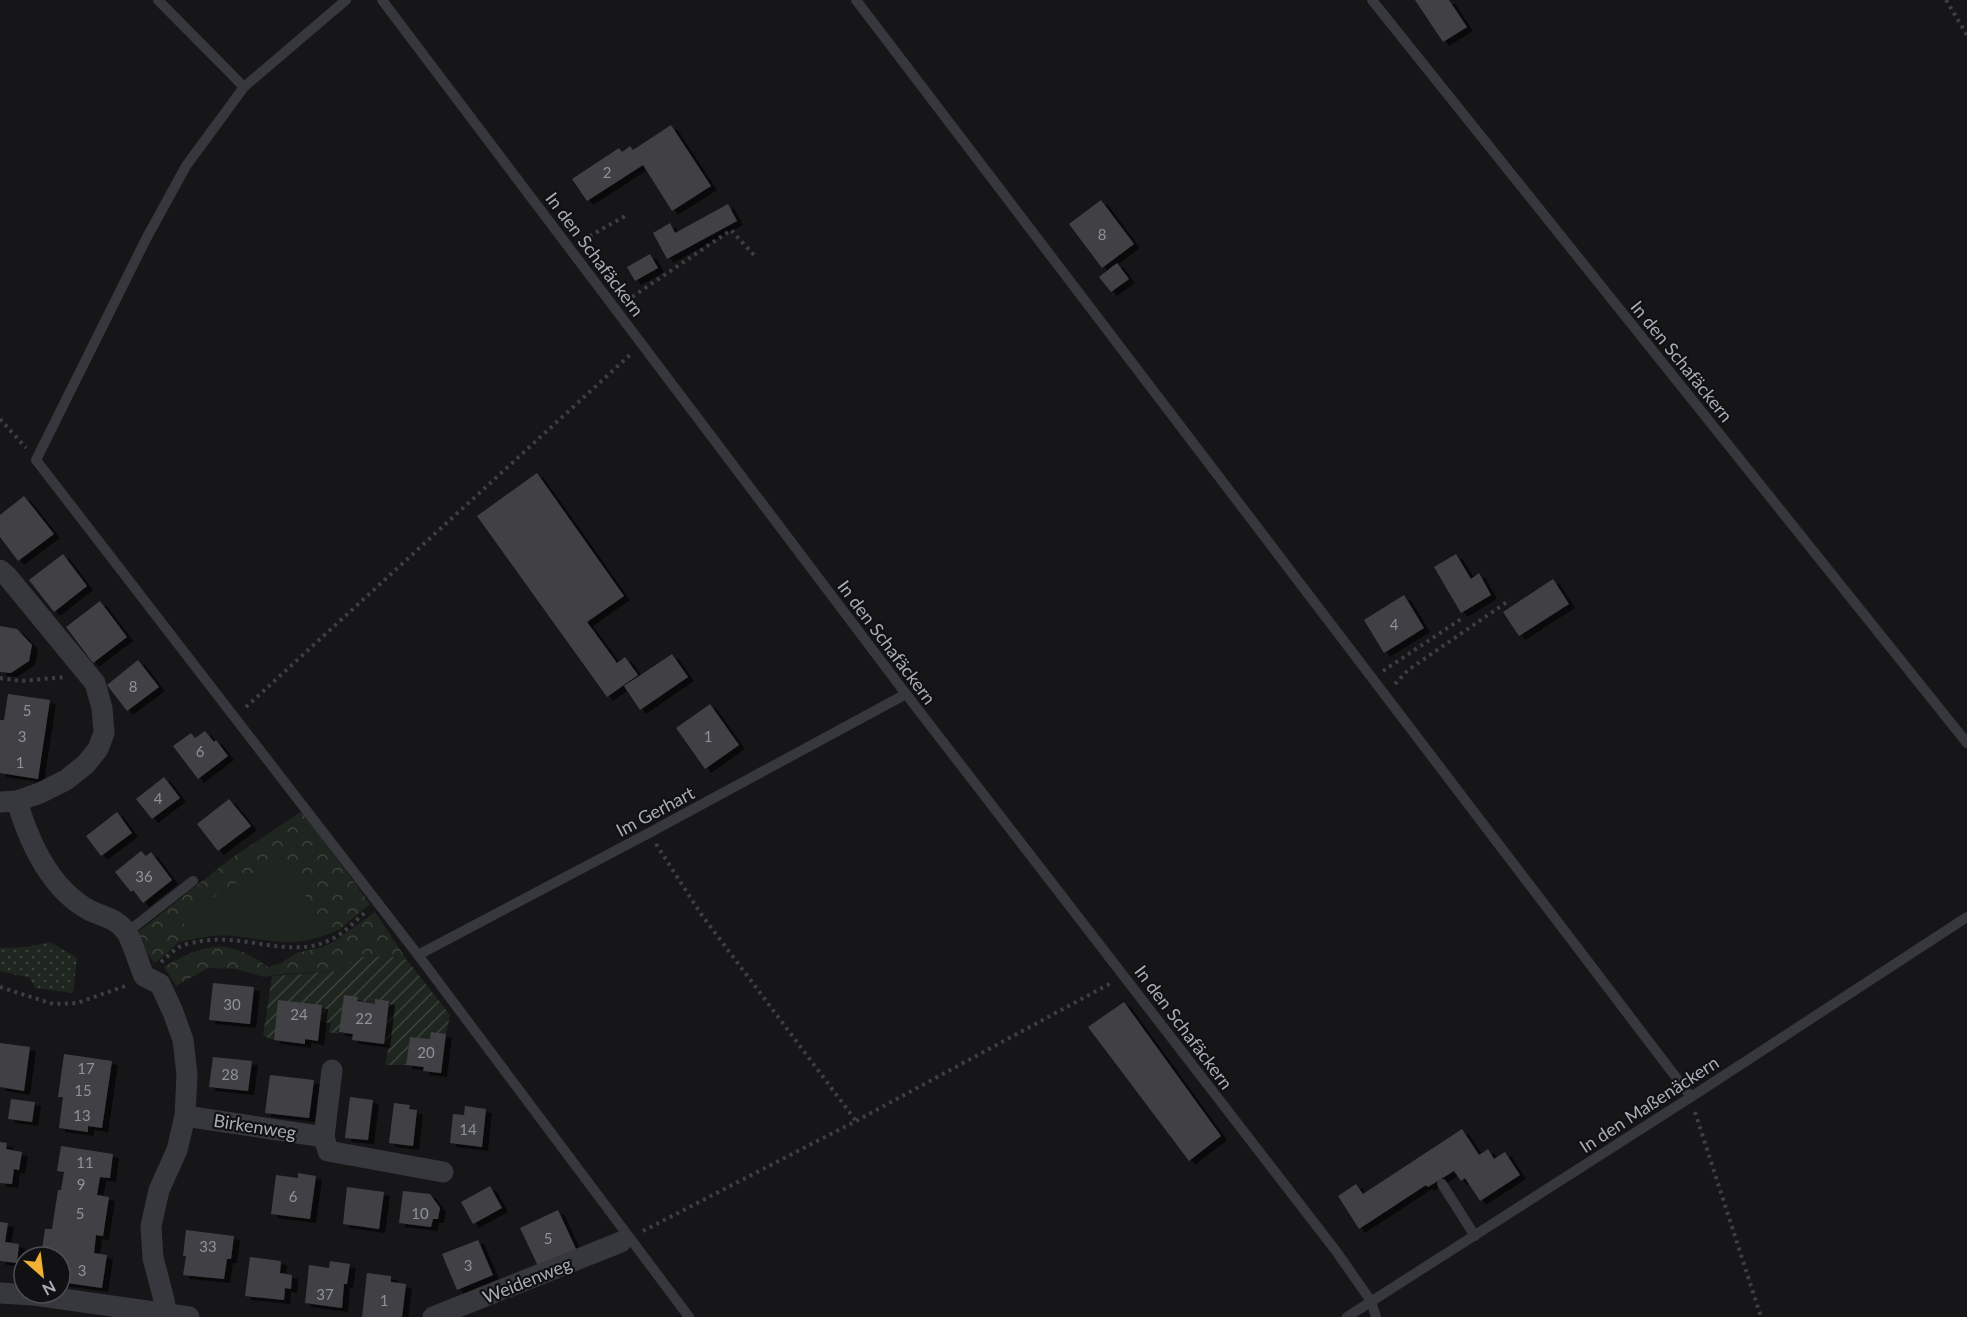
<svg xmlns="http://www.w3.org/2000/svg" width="1967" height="1317" viewBox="0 0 1967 1317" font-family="Lato,sans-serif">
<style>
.grass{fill:#1e261f}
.forest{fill:url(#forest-crowns)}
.park{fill:url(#park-dots)}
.garden{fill:url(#garden-furrows)}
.building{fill:#404145;filter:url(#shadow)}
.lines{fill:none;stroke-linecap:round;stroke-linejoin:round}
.path{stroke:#3d3f44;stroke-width:4;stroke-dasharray:3 4.5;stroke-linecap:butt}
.service{stroke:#37383d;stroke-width:10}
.minor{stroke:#37383d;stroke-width:21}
.labels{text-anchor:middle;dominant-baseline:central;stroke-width:4.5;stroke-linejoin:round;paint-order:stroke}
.number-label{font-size:15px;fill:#8e929b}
.street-label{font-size:18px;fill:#a8adb8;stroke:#111113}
</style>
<defs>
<pattern id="forest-crowns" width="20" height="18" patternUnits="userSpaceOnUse" patternTransform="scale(1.5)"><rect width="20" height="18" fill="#1e261f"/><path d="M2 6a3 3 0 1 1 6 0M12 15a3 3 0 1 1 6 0" fill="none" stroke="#3c433d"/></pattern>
<pattern id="park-dots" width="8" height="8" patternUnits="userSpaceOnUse" patternTransform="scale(1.5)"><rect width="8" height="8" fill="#1e261f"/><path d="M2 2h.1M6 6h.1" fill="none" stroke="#3c433d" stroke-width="1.8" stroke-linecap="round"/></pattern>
<pattern id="garden-furrows" width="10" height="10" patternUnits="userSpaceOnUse" patternTransform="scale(1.5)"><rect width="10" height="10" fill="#1e261f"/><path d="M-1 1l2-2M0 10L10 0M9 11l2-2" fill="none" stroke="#3c433d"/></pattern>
<filter id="shadow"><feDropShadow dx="6" dy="4" stdDeviation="0" flood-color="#0009"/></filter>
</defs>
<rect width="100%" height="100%" fill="#161618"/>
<path class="grass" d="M 278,866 L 289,870 L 329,934 C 291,949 269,939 231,936 C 213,934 196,939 179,942 L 187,914 L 251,874 Z"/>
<g class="forest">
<path d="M 302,811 L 370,904 L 340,929 L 329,934 L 289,870 L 278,866 L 251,874 L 187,914 L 179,942 L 155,963 L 133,936 L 233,857 Z"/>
<path d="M 375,912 L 407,960 L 389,956 L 360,957 L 339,971 L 284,974 L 264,977 L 236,969 L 208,968 L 176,986 L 164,967 C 206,943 227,937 268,967 L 281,963 L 296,953 L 323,947 L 335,941 Z"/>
</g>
<path class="park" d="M 50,942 L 77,958 L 73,993 L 35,988 L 30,978 L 0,971 L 0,948 L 27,947 Z"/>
<path class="garden" d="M 389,956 L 407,960 L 450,1015 L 446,1034 L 430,1039 L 410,1037 L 406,1065 L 385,1065 L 389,1045 L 384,1044 L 389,1001 L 376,999 L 375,1004 L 357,1001 L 358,997 L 344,996 L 339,1034 L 329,1032 L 331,1023 L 320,1022 L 279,1000 L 274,1040 L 263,1036 L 272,976 L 339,971 L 360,957 Z"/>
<g class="building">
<path d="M 1415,0 L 1449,0 L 1467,27 L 1443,42 Z"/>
<path d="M 671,125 L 711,186 L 672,211 L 643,165 L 587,201 L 572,179 L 619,148 L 622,152 L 630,146 L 633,150 Z"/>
<path d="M 1101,200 L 1134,244 L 1102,268 L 1069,224 Z"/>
<path d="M 728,204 L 737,221 L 667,259 L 653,233 L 670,223 L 675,233 Z"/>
<path d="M 650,254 L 658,268 L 635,281 L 627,267 Z"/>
<path d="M 1117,263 L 1129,279 L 1111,292 L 1099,277 Z"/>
<path d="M 537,473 L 624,596 L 587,622 L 617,663 L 625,657 L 638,675 L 607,697 L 477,516 Z"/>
<path d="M 24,496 L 54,534 L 18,561 L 0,537 L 0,515 Z"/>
<path d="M 63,554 L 87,586 L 54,612 L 29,580 Z"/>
<path d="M 1456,554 L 1471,579 L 1479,573 L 1491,595 L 1461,613 L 1434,567 Z"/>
<path d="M 1553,579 L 1569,604 L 1519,636 L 1503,612 Z"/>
<path d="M 1404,595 L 1424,628 L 1384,653 L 1364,620 Z"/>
<path d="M 100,601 L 127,637 L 93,663 L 66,627 Z"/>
<path d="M 0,626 L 17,629 L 32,645 L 29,661 L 11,673 L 0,672 Z"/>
<path d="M 672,654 L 688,677 L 640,710 L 624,686 Z"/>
<path d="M 138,660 L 159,687 L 127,711 L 107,685 Z"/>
<path d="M 8,694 L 50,700 L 38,779 L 0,773 L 0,720 L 4,720 Z"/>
<path d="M 710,704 L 739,745 L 705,769 L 676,728 Z"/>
<path d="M 205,731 L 214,742 L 216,740 L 228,756 L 198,779 L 173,746 L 191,733 L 195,738 Z"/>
<path d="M 164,777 L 180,798 L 152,819 L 136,799 Z"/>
<path d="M 229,799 L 251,826 L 218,851 L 197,824 Z"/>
<path d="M 117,812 L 132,833 L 101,856 L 86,836 Z"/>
<path d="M 141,851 L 146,856 L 151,852 L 172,880 L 143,903 L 133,890 L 131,892 L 115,872 Z"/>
<path d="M 213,983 L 254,987 L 250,1024 L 209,1020 Z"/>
<path d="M 344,995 L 358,997 L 357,1001 L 375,1004 L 375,999 L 389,1001 L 384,1044 L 352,1040 L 353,1034 L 339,1032 Z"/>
<path d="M 278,1000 L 322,1005 L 318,1041 L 305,1039 L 305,1044 L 274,1040 Z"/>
<path d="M 1124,1002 L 1221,1136 L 1189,1161 L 1088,1027 Z"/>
<path d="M 431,1032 L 446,1034 L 441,1073 L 423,1071 L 424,1067 L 406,1065 L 410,1037 L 430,1039 Z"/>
<path d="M 0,1043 L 30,1047 L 24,1091 L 0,1087 Z"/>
<path d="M 64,1054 L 112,1061 L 102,1128 L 88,1126 L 88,1132 L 59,1128 L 63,1097 L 58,1097 Z"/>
<path d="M 213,1057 L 252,1061 L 248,1091 L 209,1087 Z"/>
<path d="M 270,1075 L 314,1080 L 309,1118 L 265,1113 Z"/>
<path d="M 350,1097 L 373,1100 L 368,1140 L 345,1138 Z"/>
<path d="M 11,1099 L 35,1102 L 32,1122 L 8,1119 Z"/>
<path d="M 394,1103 L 410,1105 L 409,1109 L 417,1110 L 413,1146 L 389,1143 Z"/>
<path d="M 465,1106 L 486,1109 L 482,1147 L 450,1143 L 453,1114 L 464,1115 Z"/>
<path d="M 1462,1129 L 1479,1155 L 1488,1149 L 1494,1159 L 1505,1152 L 1520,1175 L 1480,1201 L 1465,1178 L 1461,1181 L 1454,1171 L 1428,1187 L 1426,1185 L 1359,1229 L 1338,1196 L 1356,1184 L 1363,1194 Z"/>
<path d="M 0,1142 L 7,1143 L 6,1149 L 22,1152 L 19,1170 L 14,1169 L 12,1184 L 0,1183 Z"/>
<path d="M 61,1146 L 113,1154 L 110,1178 L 100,1177 L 97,1195 L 109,1197 L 103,1236 L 96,1235 L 94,1253 L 107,1255 L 102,1288 L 60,1282 L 60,1257 L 41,1257 L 45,1229 L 52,1229 L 58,1190 L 61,1190 L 64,1172 L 57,1171 Z"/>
<path d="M 298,1173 L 316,1176 L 310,1219 L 271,1214 L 276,1175 L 298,1178 Z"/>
<path d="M 490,1186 L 502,1208 L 473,1224 L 461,1202 Z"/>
<path d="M 347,1187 L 384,1192 L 379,1229 L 343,1224 Z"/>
<path d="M 403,1191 L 430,1194 L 440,1208 L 438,1219 L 433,1219 L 431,1227 L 399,1223 Z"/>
<path d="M 558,1210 L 576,1249 L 538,1266 L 520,1228 Z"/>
<path d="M 0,1222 L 8,1223 L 5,1242 L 19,1244 L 17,1263 L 0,1261 Z"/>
<path d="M 186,1230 L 234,1236 L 231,1259 L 227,1259 L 224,1279 L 183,1275 L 186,1256 L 183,1256 Z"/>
<path d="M 478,1240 L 493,1275 L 457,1290 L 442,1254 Z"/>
<path d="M 250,1257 L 281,1261 L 280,1273 L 292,1275 L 291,1289 L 285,1288 L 284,1300 L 245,1296 Z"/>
<path d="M 330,1261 L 350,1264 L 347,1284 L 344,1284 L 342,1308 L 305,1303 L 309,1265 L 329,1268 Z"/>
<path d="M 367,1273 L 391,1276 L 391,1282 L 406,1284 L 402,1317 L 362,1317 Z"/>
</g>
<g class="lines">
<g class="path">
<path d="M 1946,0 L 1967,35"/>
<path d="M 583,240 L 625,216"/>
<path d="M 626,301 L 731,230 L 754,255"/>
<path d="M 0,419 L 26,448"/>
<path d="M 1383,671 L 1461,619"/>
<path d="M 0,678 L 21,681 L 65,677"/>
<path d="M 1395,684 L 1408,670 L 1510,600"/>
<path d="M 246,707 L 632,353"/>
<path d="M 656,844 L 701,914 L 856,1121"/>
<path d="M 161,962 C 167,957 173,951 179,947 C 184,944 192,943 197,942 C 243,931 291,962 334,938 C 346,931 356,920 367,911"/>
<path d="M 0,987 L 53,1004 L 77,1003 L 125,986"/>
<path d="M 1695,1112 L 1761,1317"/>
<path d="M 643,1231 L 856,1121 L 1111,983"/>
</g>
<g class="service">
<path d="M 158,0 L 244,87"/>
<path d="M 346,0 L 244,87 L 186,166 L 146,239 L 36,460 L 418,955 L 689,1317"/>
<path d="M 382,0 L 906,694 L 1336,1251 L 1371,1301 L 1376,1317"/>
<path d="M 856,0 L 1691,1097"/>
<path d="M 1372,0 L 1967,743"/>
<path d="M 126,933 L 193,881"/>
<path d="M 418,955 L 649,833 L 906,694"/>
<path d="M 1442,1184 L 1475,1236"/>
<path d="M 1347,1317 L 1691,1097 L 1967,917"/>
</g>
<g class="minor">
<path d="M 0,570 L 7,576 L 95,683 L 102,708 L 104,733 L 98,749 L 86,764 L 66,780 L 40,793 L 17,801 L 0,802"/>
<path d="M 17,801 C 29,842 49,888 89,910 C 103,917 117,918 127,933 C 134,946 138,962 144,976 L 160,984 L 173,1012 L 183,1040 L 187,1074 L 185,1116 L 177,1150 L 159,1190 L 151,1226 L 153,1258 L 164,1300 L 166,1314"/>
<path d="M 185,1116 L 324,1137 L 328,1151 L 443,1172"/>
<path d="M 324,1137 L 332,1070"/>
<path d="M 0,1293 L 34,1295 L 189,1317"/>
<path d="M 433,1317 L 621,1242"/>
</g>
</g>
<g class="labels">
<g class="number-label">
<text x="607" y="172">2</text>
<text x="1102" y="234">8</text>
<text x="1394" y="624">4</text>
<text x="133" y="686">8</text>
<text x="27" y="710">5</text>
<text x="22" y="736">3</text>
<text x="708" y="736">1</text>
<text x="200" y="751">6</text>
<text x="20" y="762">1</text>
<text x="158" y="798">4</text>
<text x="144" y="876">36</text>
<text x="232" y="1004">30</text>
<text x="299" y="1014">24</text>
<text x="364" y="1018">22</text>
<text x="426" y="1052">20</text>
<text x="86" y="1068">17</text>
<text x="230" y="1074">28</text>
<text x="83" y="1090">15</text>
<text x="82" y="1115">13</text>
<text x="468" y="1129">14</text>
<text x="85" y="1162">11</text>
<text x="81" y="1184">9</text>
<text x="293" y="1196">6</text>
<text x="80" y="1213">5</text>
<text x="420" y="1213">10</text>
<text x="548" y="1238">5</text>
<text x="208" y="1246">33</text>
<text x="468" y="1265">3</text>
<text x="82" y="1270">3</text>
<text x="325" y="1294">37</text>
<text x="384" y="1300">1</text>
</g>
<g class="street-label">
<text transform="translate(595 254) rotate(53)">In den Schafäckern</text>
<text transform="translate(1682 361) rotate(51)">In den Schafäckern</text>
<text transform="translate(887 642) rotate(53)">In den Schafäckern</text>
<text transform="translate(655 811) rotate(-28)">Im Gerhart</text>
<text transform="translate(1184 1027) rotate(53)">In den Schafäckern</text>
<text transform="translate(1649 1104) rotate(-33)">In den Maßenäckern</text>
<text transform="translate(255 1126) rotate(9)">Birkenweg</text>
<text transform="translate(527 1280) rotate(-22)">Weidenweg</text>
</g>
</g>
<g transform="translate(42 1275) rotate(152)"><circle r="28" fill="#111113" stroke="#4d4f55" stroke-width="1.5"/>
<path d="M0-4.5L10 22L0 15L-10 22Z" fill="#f2b134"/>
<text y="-9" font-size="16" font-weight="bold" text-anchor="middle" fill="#a8adb8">N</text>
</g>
</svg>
